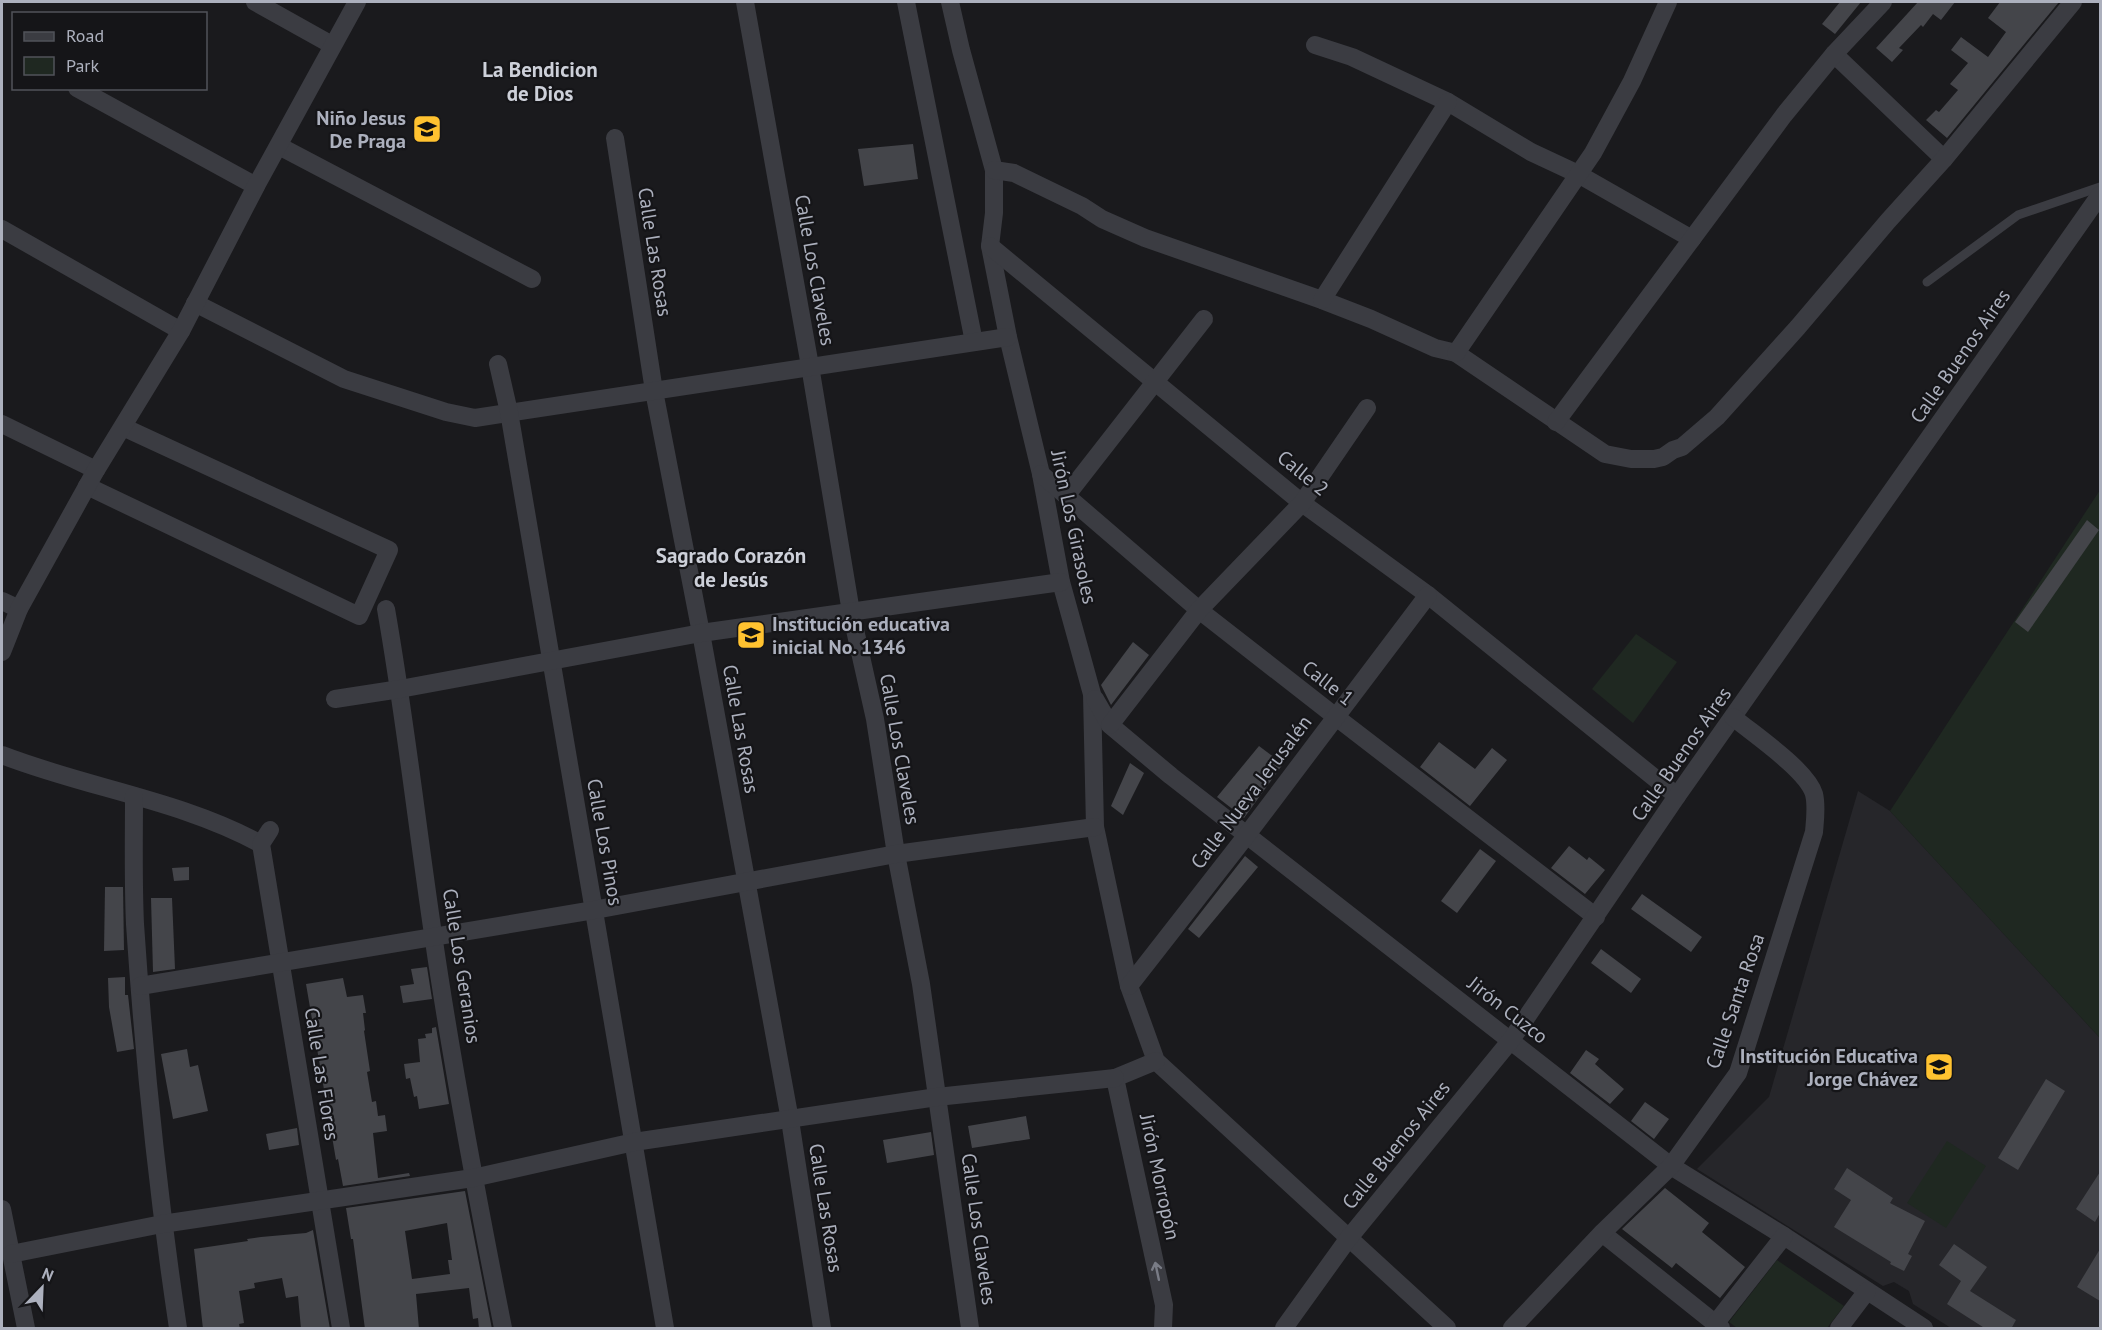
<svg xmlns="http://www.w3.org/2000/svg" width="2102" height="1330" viewBox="0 0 2102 1330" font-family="'PT Sans',sans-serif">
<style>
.built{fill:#26262a}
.green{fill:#1f2821}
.building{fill:#44454a;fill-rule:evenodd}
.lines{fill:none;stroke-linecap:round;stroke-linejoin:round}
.service{stroke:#3b3c42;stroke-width:9}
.minor{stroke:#3b3c42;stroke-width:18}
.oneway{stroke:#797c86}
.labels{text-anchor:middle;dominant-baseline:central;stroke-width:4.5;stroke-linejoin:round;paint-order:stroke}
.poi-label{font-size:20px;font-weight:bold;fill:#acb0bd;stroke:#151518;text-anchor:end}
.street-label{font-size:20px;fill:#acb0bd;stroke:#151518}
.neighbourhood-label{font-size:21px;font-weight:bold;fill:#cdd0d9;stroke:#151518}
</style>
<rect width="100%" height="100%" fill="#1a1a1d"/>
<path class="built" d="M 1858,791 L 1890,811 L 2100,1038 L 2100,1328 L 1951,1328 L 1913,1304 L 1909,1291 L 1894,1282 L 1883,1286 L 1697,1169 L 1769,1097 Z"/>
<g class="green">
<path d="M 2100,490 L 2100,1038 L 1890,811 Z"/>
<path d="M 1636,634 L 1677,662 L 1633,723 L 1592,689 Z"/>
<path d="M 1947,1141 L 1986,1166 L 1946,1228 L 1907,1203 Z"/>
<path d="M 1777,1260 L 1844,1306 L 1827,1328 L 1737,1328 L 1729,1322 Z"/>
</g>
<g class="building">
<path d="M 1840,2 L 1861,2 L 1835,34 L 1822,24 Z"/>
<path d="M 1918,2 L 1955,2 L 1941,20 L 1933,14 L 1923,27 L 1921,25 L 1899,48 L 1903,50 L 1892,62 L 1876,48 Z"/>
<path d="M 2000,2 L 2059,2 L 1947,138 L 1926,120 L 1936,110 L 1939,112 L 1958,90 L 1950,84 L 1968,63 L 1951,50 L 1961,37 L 1988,57 L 2006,32 L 1988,18 Z"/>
<path d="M 913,144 L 918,179 L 864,186 L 858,149 Z"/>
<path d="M 2087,520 L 2099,530 L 2028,632 L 2015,622 Z"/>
<path d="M 1133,642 L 1149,655 L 1111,705 L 1101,685 Z"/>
<path d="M 1439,742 L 1475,769 L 1492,748 L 1507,760 L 1470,806 L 1420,767 Z"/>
<path d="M 1259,746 L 1283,764 L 1244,818 L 1217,797 Z"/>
<path d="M 1130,763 L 1144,773 L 1123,815 L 1111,806 Z"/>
<path d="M 1569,846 L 1587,860 L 1589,857 L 1605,870 L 1585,894 L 1551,868 Z"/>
<path d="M 1480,849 L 1496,861 L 1457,913 L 1441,901 Z"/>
<path d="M 1245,856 L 1258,867 L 1199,938 L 1188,929 Z"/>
<path d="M 189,867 L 189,880 L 174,881 L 172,868 Z"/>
<path d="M 105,887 L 123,887 L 124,950 L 104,951 Z"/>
<path d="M 1642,894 L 1702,937 L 1691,952 L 1631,909 Z"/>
<path d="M 151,898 L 172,898 L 175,969 L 153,972 Z"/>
<path d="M 1601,949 L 1641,979 L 1631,993 L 1591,963 Z"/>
<path d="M 427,967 L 432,999 L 403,1003 L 400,986 L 414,984 L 411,969 Z"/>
<path d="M 125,977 L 125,995 L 128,995 L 134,1049 L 117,1052 L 109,1007 L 108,978 Z"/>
<path d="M 343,978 L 347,997 L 363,995 L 366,1013 L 363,1013 L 365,1030 L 364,1031 L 370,1071 L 367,1072 L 372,1102 L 376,1101 L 378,1116 L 385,1115 L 387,1131 L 373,1133 L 378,1178 L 409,1173 L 410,1176 L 343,1186 L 338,1159 L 336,1160 L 306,984 Z"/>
<path d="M 436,1027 L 449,1104 L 419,1109 L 417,1096 L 414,1097 L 410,1078 L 406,1079 L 404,1064 L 420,1062 L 418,1039 L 426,1038 L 425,1034 L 432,1033 L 432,1028 Z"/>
<path d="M 187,1049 L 190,1067 L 198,1065 L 208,1111 L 173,1119 L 161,1054 Z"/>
<path d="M 1586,1050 L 1599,1059 L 1595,1064 L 1624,1089 L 1610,1104 L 1570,1073 Z"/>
<path d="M 2046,1079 L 2065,1091 L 2018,1170 L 1998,1158 Z"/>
<path d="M 1645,1102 L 1669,1119 L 1654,1139 L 1631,1121 Z"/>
<path d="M 1026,1116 L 1030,1139 L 972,1148 L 968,1126 Z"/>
<path d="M 297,1128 L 299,1145 L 269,1150 L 266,1134 Z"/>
<path d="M 931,1132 L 934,1155 L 887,1163 L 883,1140 Z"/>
<path d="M 1847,1168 L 1893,1198 L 1890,1203 L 1925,1221 L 1908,1254 L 1912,1256 L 1904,1271 L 1890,1264 L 1891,1262 L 1834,1227 L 1851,1200 L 1834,1189 Z"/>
<path d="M 2100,1172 L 2100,1213 L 2095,1222 L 2076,1209 Z"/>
<path d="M 1665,1188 L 1709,1223 L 1702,1232 L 1745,1267 L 1720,1298 L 1676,1263 L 1672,1268 L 1622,1229 Z"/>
<path d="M 465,1191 L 492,1329 L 479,1329 L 478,1318 L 473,1319 L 469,1288 L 416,1294 L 419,1329 L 365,1329 L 353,1239 L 351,1239 L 346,1208 ZM 447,1223 L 452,1260 L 448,1260 L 450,1274 L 412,1279 L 405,1231 Z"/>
<path d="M 313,1230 L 330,1329 L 301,1329 L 298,1296 L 286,1298 L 282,1278 L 254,1283 L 255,1288 L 239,1291 L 244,1323 L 239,1324 L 240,1329 L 203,1329 L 194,1249 L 248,1241 L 247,1239 L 261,1237 L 306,1233 Z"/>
<path d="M 1954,1244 L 1987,1267 L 1970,1291 L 2016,1320 L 2011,1329 L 1986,1329 L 1947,1304 L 1961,1281 L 1939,1265 Z"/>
<path d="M 2100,1249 L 2100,1301 L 2077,1287 Z"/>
</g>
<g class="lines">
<path class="service" d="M 1927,282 L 2018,215 L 2100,187"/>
<g class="minor">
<path d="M 255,2 L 332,45"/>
<path d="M 745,2 L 810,366 L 851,612 L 875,719 L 896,854 L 921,984 L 970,1328"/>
<path d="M 906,2 L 974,342"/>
<path d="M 950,2 L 961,50 L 994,170 L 994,213 L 990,246 L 1008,337 L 1041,474 L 1061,582 L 1092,694 L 1095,827 L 1129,986 L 1156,1061 L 1447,1328"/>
<path d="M 1315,45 L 1352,57 L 1448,102 L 1531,152 L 1578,174 L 1692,239"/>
<path d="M 1834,54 L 1944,159"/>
<path d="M 77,88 L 256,186"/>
<path d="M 615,138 L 654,391 L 701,633 L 790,1120 L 822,1328"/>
<path d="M 279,146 L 532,279"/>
<path d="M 994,170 L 1014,173 L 1082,206 L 1102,219 L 1145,238 L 1322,300 L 1371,319 L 1435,348 L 1456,353 L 1605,454 L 1631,459 L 1654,459 L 1663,457 L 1673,450 L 1682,447 L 1717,417 L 1798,327 L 1888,221 L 1944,159 L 2073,2"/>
<path d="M 2,229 L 181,331"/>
<path d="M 990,246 L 1302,503 L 1428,595 L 1677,796"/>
<path d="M 1322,300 L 1448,102"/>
<path d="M 195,303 L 344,379 L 446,412 L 475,418 L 1008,337"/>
<path d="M 1456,353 L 1593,153 L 1632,81 L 1668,2"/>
<path d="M 498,364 L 509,412 L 665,1328"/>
<path d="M 1556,422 L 1784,115 L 1834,54 L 1883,2"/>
<path d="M 2,424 L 96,470"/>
<path d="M 1041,474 L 1199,610 L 1336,717 L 1596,917"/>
<path d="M 87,486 L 359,616 L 389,550 L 123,427"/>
<path d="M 1066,496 L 1204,319"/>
<path d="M 2,601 L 19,609"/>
<path d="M 386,609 C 405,717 417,826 433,934 C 452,1066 477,1197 503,1328"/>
<path d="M 2,652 L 19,609 L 96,470 L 181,331 L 256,186 L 357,2"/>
<path d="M 335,699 L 400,689 L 701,633 L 1061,582"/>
<path d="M 1095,699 L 1110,725 L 1171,776 L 1671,1166 L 1784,1236 L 1924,1328"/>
<path d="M 1110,725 L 1199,610 L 1302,503 L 1367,408"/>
<path d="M 2,755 C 87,788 181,800 261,844"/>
<path d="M 134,796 C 134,838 133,881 135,924 C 144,1059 158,1195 178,1328"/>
<path d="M 270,830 L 261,844 L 341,1328"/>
<path d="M 140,986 L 594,910 L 896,854 L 1095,827"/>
<path d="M 1129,986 L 1246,836 L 1428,595"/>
<path d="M 1156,1061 L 1115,1078 L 1164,1305 L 1163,1328"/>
<path d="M 2,1209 L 26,1328"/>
<path d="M 1602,1233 L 1721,1328"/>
<path d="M 11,1254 L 162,1224 L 473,1178 L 634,1142 L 937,1097 L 1115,1078"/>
<path d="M 1715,1324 L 1784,1236"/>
<path d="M 1284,1328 L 1348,1239 L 1511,1040 L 1677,796 L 2100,195"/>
<path d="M 1512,1328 L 1602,1233 L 1671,1166 L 1738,1073 L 1814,832 C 1815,820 1817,806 1814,794 C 1807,770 1753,734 1733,717"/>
<path d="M 1839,1328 L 1867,1291"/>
</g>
</g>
<defs><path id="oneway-shaft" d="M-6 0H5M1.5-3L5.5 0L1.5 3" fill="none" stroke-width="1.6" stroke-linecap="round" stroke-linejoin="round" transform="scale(1.5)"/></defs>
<use class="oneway" href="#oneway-shaft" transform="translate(1157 1271) rotate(-102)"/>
<defs>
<g id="school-square" transform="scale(1.5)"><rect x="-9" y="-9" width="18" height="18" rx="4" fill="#ffc230" stroke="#151518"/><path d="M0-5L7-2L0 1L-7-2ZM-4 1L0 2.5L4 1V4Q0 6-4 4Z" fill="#111"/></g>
</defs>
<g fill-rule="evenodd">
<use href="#school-square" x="427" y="129"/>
<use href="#school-square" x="751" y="635"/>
<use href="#school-square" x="1939" y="1067"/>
</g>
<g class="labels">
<g class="poi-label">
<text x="406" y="118">Niño Jesus<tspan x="406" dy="23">De Praga</tspan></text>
<text x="772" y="624" text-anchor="start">Institución educativa<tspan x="772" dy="23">inicial No. 1346</tspan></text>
<text x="1918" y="1056">Institución Educativa<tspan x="1918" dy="23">Jorge Chávez</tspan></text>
</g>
<g class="street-label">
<text transform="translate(655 252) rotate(81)">Calle Las Rosas</text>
<text transform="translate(815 270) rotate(80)">Calle Los Claveles</text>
<text transform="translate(1960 356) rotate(-55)">Calle Buenos Aires</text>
<text transform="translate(1303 473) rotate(39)">Calle 2</text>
<text transform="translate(1074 527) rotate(78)">Jirón Los Girasoles</text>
<text transform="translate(1328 683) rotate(38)">Calle 1</text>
<text transform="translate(741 729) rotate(80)">Calle Las Rosas</text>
<text transform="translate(900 749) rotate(80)">Calle Los Claveles</text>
<text transform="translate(1681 754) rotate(-55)">Calle Buenos Aires</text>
<text transform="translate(1251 792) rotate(-53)">Calle Nueva Jerusalén</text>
<text transform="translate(605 842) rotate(80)">Calle Los Pinos</text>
<text transform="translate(462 966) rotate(81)">Calle Los Geranios</text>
<text transform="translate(1735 1001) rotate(-71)">Calle Santa Rosa</text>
<text transform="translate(1508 1010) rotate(38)">Jirón Cuzco</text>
<text transform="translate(322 1074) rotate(81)">Calle Las Flores</text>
<text transform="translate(1396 1145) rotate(-51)">Calle Buenos Aires</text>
<text transform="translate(1160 1177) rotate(78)">Jirón Morropón</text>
<text transform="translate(826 1208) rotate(81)">Calle Las Rosas</text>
<text transform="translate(979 1229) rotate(82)">Calle Los Claveles</text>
</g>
<g class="neighbourhood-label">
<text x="540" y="69">La Bendicion<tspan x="540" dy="24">de Dios</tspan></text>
<text x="731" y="555">Sagrado Corazón<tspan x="731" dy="24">de Jesús</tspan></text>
</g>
</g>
<rect width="2102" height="1330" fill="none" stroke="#acb0bd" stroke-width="6"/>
<rect x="12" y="12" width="195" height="78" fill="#151518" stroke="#51535a" stroke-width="1.5"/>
<rect x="24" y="32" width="30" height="9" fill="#3b3c42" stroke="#51535a" stroke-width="1.5"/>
<text x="66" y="42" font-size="18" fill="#acb0bd">Road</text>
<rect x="24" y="57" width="30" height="18" fill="#1f2821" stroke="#51535a" stroke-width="1.5"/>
<text x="66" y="72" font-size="18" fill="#acb0bd">Park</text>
<g transform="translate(42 1288) rotate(23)" stroke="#151518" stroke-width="4.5" paint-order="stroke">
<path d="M0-4.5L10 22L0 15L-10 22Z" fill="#acb0bd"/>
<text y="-9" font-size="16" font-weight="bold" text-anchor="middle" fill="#acb0bd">N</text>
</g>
</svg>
